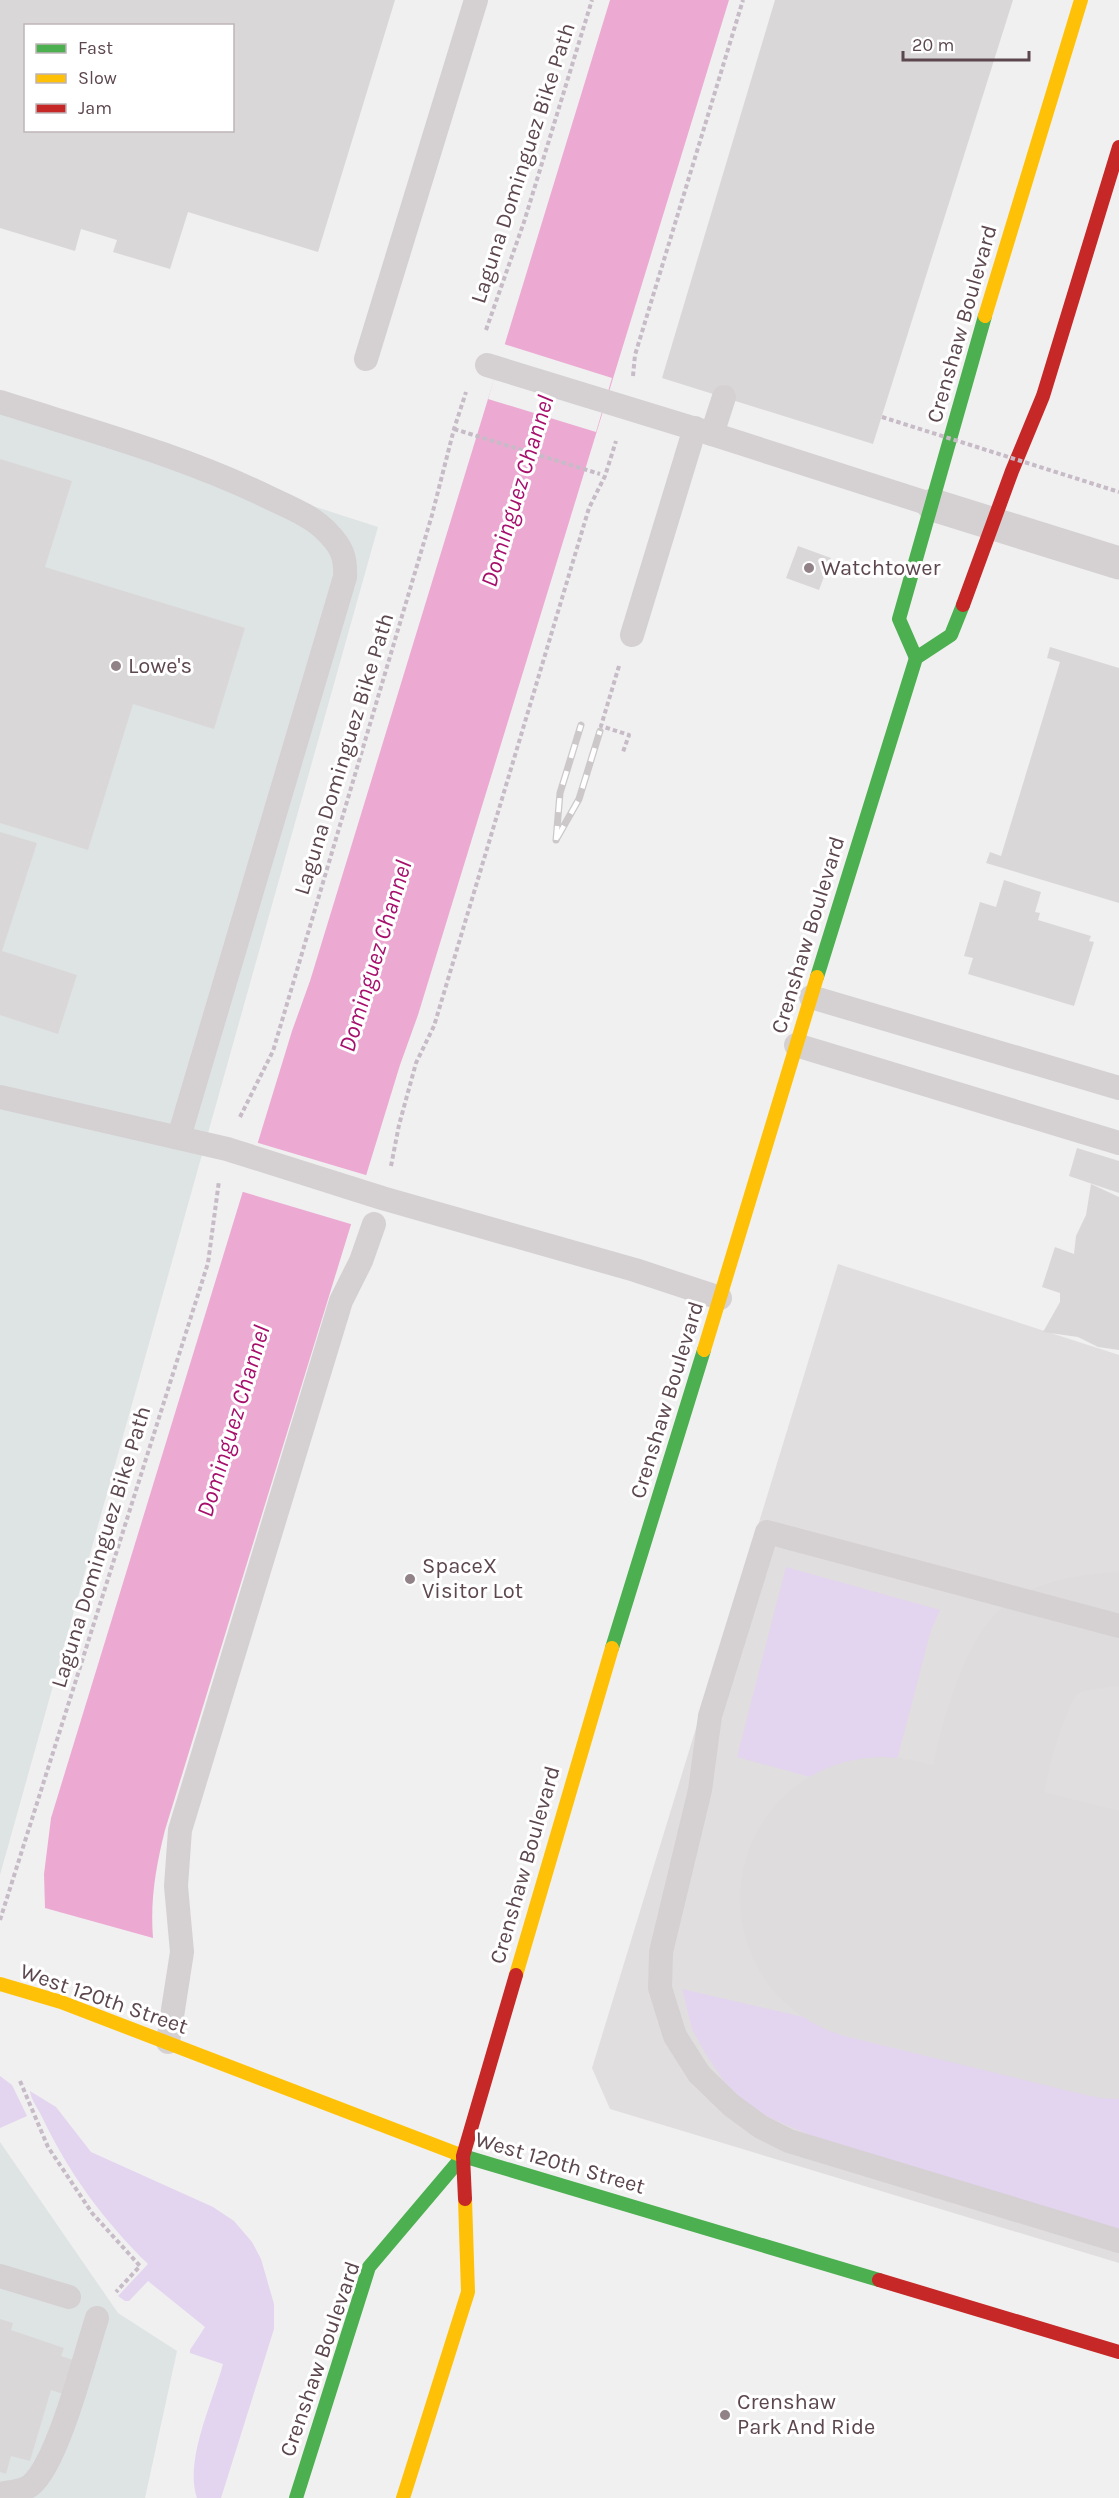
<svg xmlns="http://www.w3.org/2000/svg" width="1119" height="2498" viewBox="0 0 1119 2498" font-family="Karla,sans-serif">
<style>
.commercial{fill:#dee4e4}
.airport{fill:#e1dedf}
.green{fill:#e3d4ef}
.water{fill:#ecaad3}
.pier{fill:#f0f0f0}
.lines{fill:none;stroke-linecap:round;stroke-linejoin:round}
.taxiway{stroke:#dedcdd;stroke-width:114}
.runway{stroke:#dedcdd;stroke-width:284}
.building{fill:#dad7d8;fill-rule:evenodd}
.path{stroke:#c6bbc6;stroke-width:4;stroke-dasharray:4.5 3;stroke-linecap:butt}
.lane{stroke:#d5d1d2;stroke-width:24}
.street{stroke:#d5d1d2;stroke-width:33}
.fast{stroke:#4caf50;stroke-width:14}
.slow{stroke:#ffc107;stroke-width:14}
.jam{stroke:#c62828;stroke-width:14}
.rail-casing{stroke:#ccc8ca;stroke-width:7}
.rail{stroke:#fff;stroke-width:4.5;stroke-dasharray:14;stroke-linecap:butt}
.path-bridge{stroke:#c6bbc6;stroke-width:4;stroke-dasharray:4.5 3;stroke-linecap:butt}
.poi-dot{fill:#908287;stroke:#fff;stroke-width:2}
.labels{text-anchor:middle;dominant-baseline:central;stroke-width:6;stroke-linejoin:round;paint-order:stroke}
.street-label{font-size:22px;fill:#5c474e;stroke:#fff}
.poi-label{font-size:22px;fill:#5c474e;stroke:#fff;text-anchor:start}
.water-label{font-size:24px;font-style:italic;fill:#a70f6d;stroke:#fff}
</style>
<rect width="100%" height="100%" fill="#f0f0f0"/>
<g class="commercial">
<path d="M 0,405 L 378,527 L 0,1875 Z"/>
<path d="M 0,2142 L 118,2313 L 177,2351 L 145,2498 L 0,2498 Z"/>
</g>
<path class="airport" d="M 838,1264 L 1119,1355 L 1119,2263 L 610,2109 L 592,2068 Z"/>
<g class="green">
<path d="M 786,1567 L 940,1610 L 931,1630 L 887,1798 L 737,1757 Z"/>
<path d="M 682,1989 L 833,2024 L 839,2007 L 1119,2076 L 1119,2230 L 822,2140 L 770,2118 L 744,2101 L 724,2081 L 707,2056 L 692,2029 Z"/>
<path d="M 0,2076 L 12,2085 L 27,2116 L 0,2128 Z"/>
<path d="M 30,2091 L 56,2107 L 91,2152 L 213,2207 L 234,2221 L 252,2242 L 261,2259 L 274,2304 L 274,2329 L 221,2498 L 197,2498 C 184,2460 213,2402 223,2364 L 190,2353 L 190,2350 L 205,2327 L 148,2281 L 129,2301 L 125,2301 L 118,2296 L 148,2264 C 104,2221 70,2175 43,2119 C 39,2110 31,2100 30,2091 Z"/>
</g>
<path class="water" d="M 610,0 L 729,0 L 418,1015 L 400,1065 L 165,1830 C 156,1866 150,1900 153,1938 L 45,1908 L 44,1874 L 51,1818 L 292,1031 L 310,981 Z"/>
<g class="pier">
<path d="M 504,344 L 612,378 L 596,432 L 488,399 Z"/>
<path d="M 255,1142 L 369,1176 L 354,1225 L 240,1191 Z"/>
</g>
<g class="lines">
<path class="taxiway" d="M 1114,1956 C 1075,1930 1033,1904 1006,1865 C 995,1849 988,1813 988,1794 C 987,1765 1015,1673 1037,1653 C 1058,1634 1093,1631 1119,1629"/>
<path class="runway" d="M 882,1899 L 1119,1957"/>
</g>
<g class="building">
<path d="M 0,0 L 395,0 L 318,252 L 188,212 L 170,269 L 113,252 L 117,240 L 81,229 L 75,251 L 0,228 ZM 26,26 L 232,26 L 232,130 L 26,130 Z"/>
<path d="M 775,0 L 1013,0 L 873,444 L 662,378 Z"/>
<path d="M 0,459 L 72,481 L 45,567 L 245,628 L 214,729 L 133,704 L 88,850 L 0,823 Z"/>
<path d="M 798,546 L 831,558 L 819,590 L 786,578 Z"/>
<path d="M 1050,647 L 1119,668 L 1119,903 L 986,863 L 990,852 L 1001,856 L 1060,662 L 1047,658 Z"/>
<path d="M 0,832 L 37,843 L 2,951 L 77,975 L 58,1034 L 0,1015 Z"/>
<path d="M 1004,880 L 1041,892 L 1035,912 L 1040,913 L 1038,920 L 1091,936 L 1089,941 L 1094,942 L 1074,1006 L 968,974 L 973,958 L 964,956 L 980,902 L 996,907 Z"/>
<path d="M 1077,1148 L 1119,1161 L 1119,1193 L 1069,1176 Z"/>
<path d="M 1091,1184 L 1119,1197 L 1119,1350 L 1098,1347 L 1078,1337 L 1043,1332 L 1060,1302 L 1060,1293 L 1042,1287 L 1055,1247 L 1074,1254 L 1076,1236 L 1086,1215 Z"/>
<path d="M 0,2319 L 13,2323 L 11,2330 L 64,2348 L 61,2356 L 76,2361 L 66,2395 L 51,2390 L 30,2461 L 11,2456 L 6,2474 L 0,2472 Z"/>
</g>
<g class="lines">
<g class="path">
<path d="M 486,330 L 524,222 L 592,0"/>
<path d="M 633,376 L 635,355 L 743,0"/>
<path d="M 454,429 L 600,474"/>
<path d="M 619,666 L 601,726 L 629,735 L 623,752"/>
<path d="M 240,1117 L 273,1051 L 432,515 L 454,429 L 466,392"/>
<path d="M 391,1166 L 399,1125 L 416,1063 L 434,1026 L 589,508 L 605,476 L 616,441"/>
<path d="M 0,1920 L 208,1263 L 219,1181"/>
<path d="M 20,2081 L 48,2147 L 92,2213 L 140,2266 L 116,2292"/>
</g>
<g class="lane">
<path d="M 366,359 L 476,0"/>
<path d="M 487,365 L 712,434 L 933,505"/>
<path d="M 0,402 C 91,431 184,456 270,498 C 289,507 314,517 328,533 C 342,547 346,558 345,577 L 179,1137"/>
<path d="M 712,434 L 724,397"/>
<path d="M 632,635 L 695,428"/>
<path d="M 811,997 L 1119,1088"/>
<path d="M 796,1045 L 1119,1143"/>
<path d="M 0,1097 L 227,1149 L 382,1198 L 635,1270 L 720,1298"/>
<path d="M 1119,1626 L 767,1532 L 710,1716 L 700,1790 L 661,1952 L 660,1988 L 675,2036 L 699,2074 L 731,2105 L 761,2127 L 789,2141 L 1119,2241"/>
<path d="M 168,2042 L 182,1952 L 176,1886 L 180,1830 L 341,1301 L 361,1261 L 374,1224"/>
<path d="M 0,2276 L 69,2297"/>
<path d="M 0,2494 C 9,2492 24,2491 31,2485 C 58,2463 85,2355 97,2318"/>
</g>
<path class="street" d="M 933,505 L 1119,563"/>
<g class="fast">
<path d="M 916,658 L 899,619 L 985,316"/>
<path d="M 817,977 L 916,658 L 951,635 L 963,605"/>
<path d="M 612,1648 L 704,1350"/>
<path d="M 463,2156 L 879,2280"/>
<path d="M 296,2498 L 369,2267 L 463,2156"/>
</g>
<g class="slow">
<path d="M 985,316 L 1081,0"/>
<path d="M 704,1350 L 817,977"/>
<path d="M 516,1975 L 612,1648"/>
<path d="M 0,1984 L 61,2002 L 463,2156"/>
<path d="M 403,2498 L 468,2292 L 465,2199"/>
</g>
<g class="jam">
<path d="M 963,605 L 1012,471 L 1043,396 L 1119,147"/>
<path d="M 465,2199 L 463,2156 L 516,1975"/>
<path d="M 879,2280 L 1119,2352"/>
</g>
<g class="rail-casing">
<g id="rail">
<path d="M 557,838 L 579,799 L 600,731"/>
<path d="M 556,840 L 560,793 L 581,725"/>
</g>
</g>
<use href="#rail" class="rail"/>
<path class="path-bridge" d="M 882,417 L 1119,492"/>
</g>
<g class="poi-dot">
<circle cx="809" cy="568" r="6"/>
<circle cx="116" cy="666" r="6"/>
<circle cx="410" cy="1579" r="6"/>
<circle cx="725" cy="2415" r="6"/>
</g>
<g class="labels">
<g class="street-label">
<text transform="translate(523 163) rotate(-72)">Laguna Dominguez Bike Path</text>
<text transform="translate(962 324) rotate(-74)">Crenshaw Boulevard</text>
<text transform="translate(344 754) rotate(-73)">Laguna Dominguez Bike Path</text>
<text transform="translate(808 935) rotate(-73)">Crenshaw Boulevard</text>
<text transform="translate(667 1400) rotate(-73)">Crenshaw Boulevard</text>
<text transform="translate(101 1547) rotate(-73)">Laguna Dominguez Bike Path</text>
<text transform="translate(525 1865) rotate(-74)">Crenshaw Boulevard</text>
<text transform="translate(104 1999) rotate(19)">West 120th Street</text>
<text transform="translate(560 2163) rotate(16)">West 120th Street</text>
<text transform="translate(320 2359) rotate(-71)">Crenshaw Boulevard</text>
</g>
<g class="poi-label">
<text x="821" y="568">Watchtower</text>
<text x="128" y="666">Lowe's</text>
<text x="422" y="1566">SpaceX<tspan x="422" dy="25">Visitor Lot</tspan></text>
<text x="737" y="2402">Crenshaw<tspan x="737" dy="25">Park And Ride</tspan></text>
</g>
<g class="water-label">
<text transform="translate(517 491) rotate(-73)">Dominguez Channel</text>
<text transform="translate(375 956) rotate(-73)">Dominguez Channel</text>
<text transform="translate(233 1421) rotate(-73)">Dominguez Channel</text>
</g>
</g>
<rect x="24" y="24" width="210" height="108" fill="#ffffff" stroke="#beb5b8" stroke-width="1.5"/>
<rect x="36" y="44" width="30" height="9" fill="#4caf50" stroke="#beb5b8" stroke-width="1.5"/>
<text x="78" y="54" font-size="18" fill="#5c474e">Fast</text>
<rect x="36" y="74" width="30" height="9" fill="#ffc107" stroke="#beb5b8" stroke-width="1.5"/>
<text x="78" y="84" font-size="18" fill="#5c474e">Slow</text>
<rect x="36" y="104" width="30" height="9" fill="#c62828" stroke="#beb5b8" stroke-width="1.5"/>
<text x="78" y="114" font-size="18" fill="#5c474e">Jam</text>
<path d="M903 51v9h126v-9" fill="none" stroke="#5c474e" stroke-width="3"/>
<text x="912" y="51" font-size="18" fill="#5c474e" stroke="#ffffff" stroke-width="4.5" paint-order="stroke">20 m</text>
</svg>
